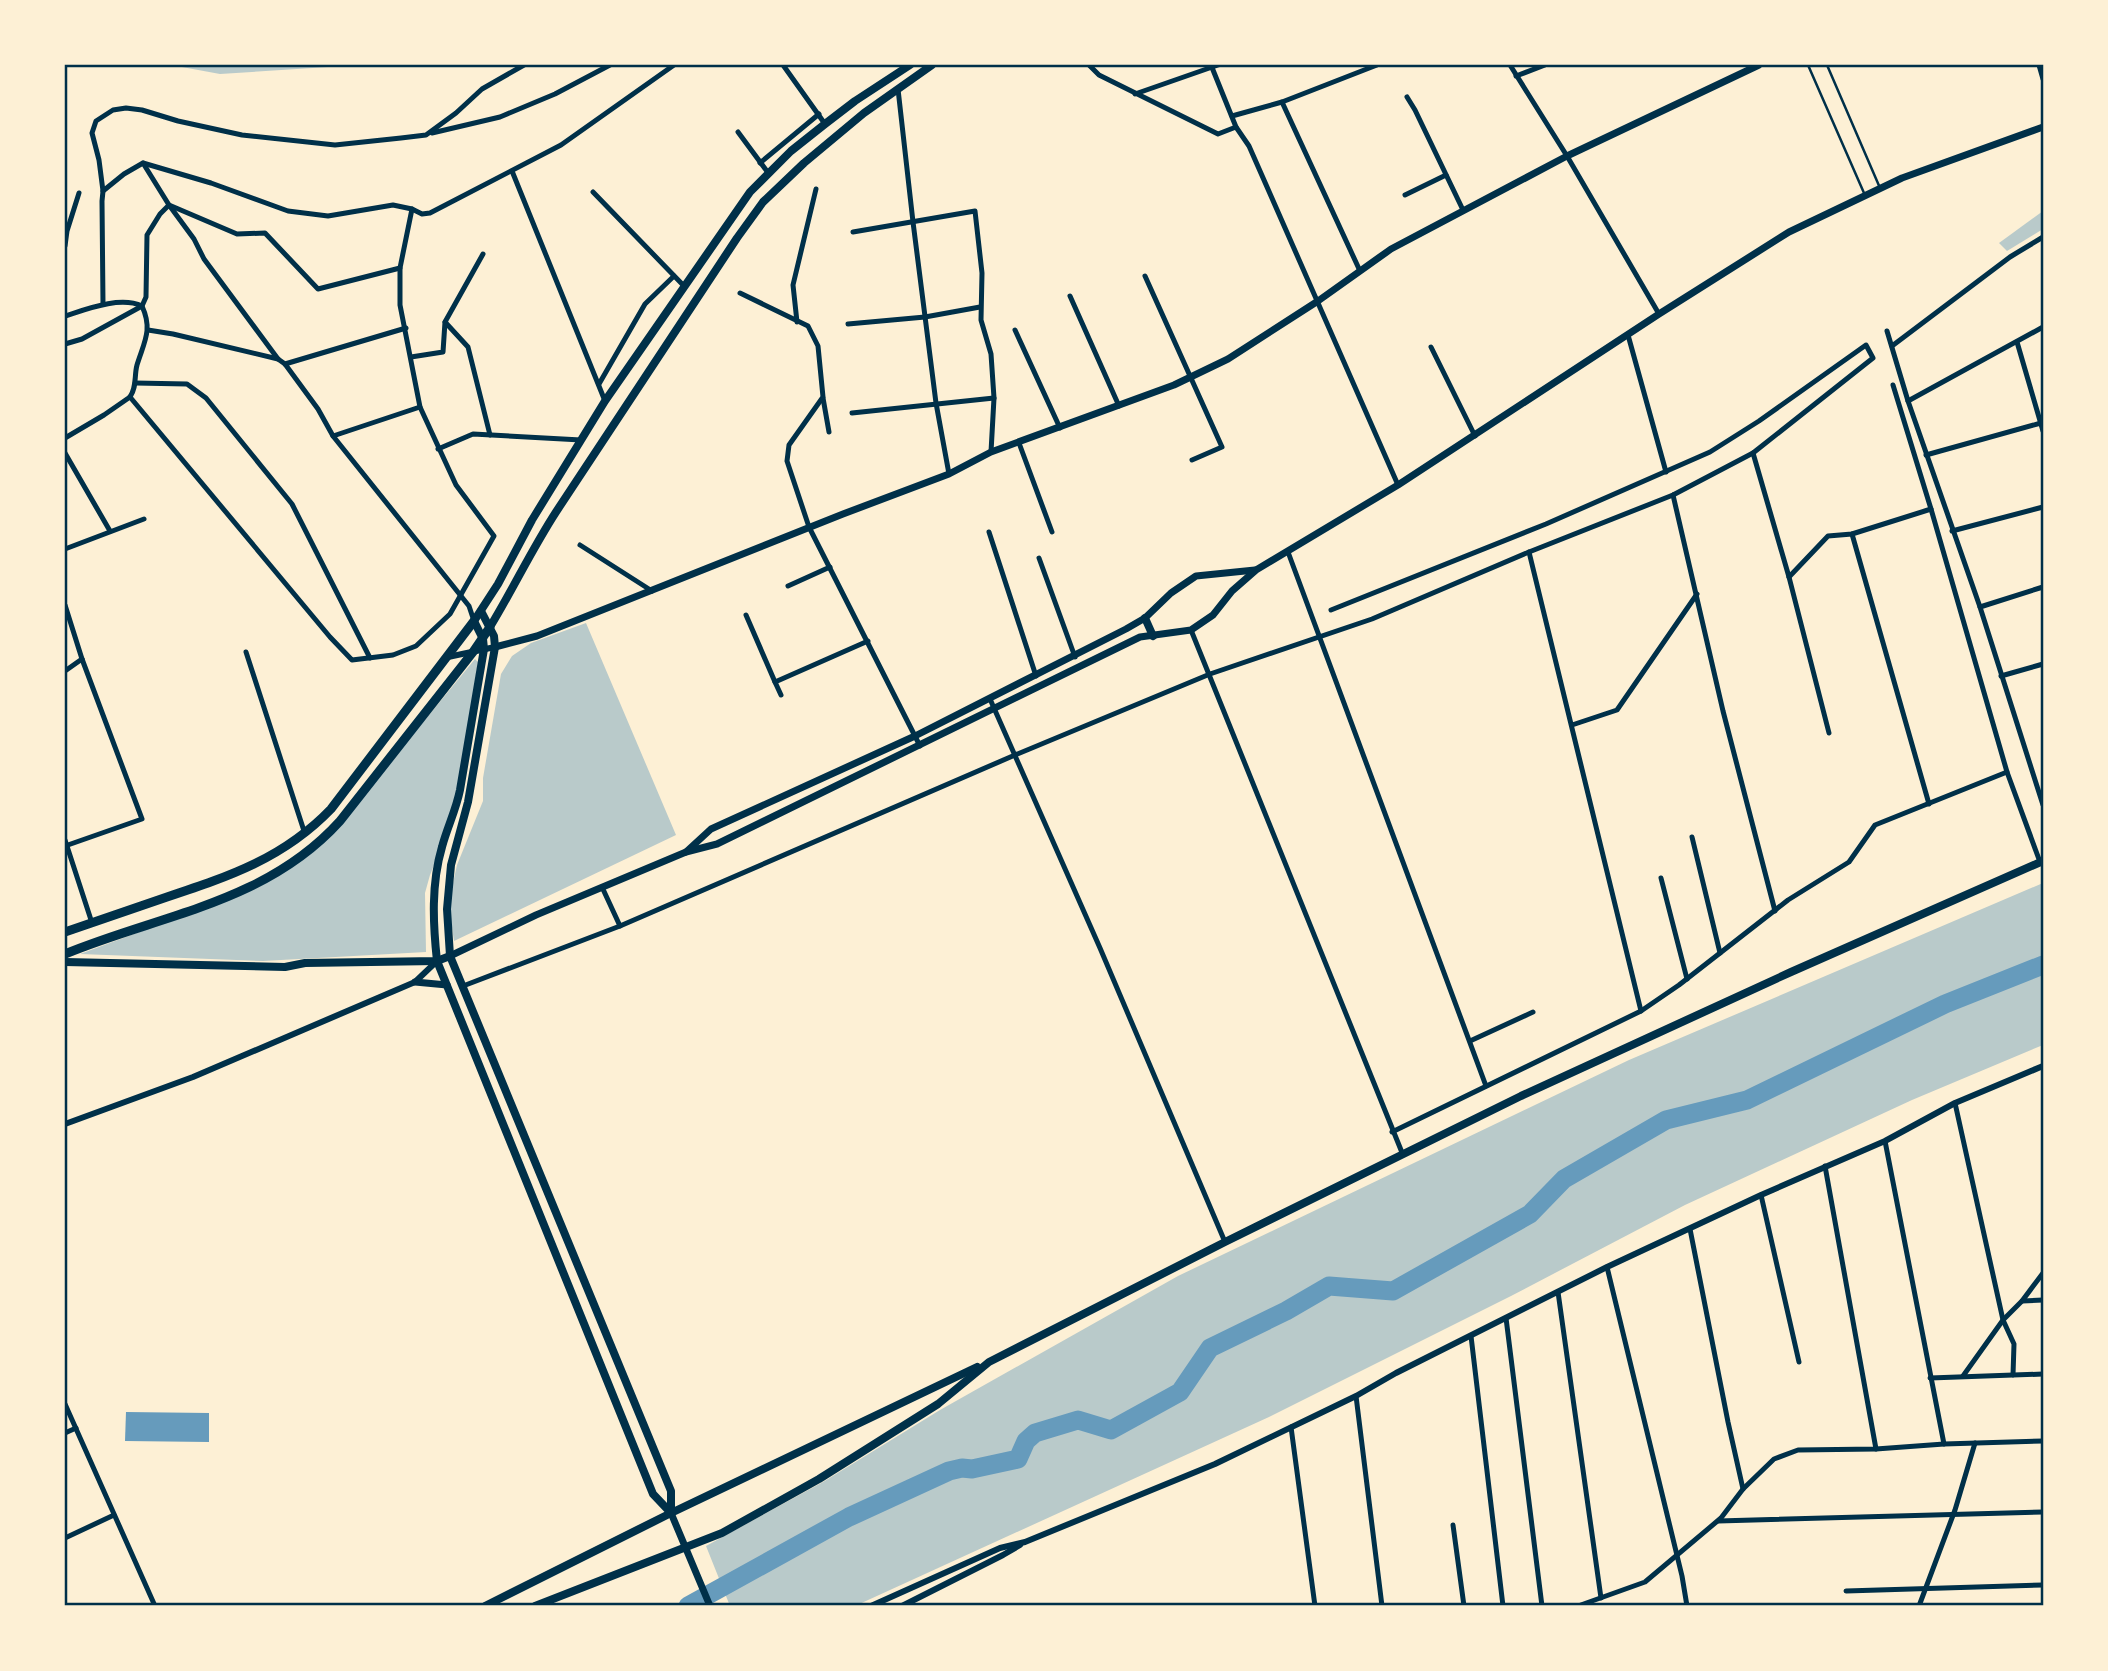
<svg xmlns="http://www.w3.org/2000/svg" width="2108" height="1671" viewBox="0 0 2108 1671" font-family="'Source Sans 3',sans-serif">
<style>
.green{fill:#b9caca}
.water{fill:#669bbc}
.lines{fill:none;stroke-linecap:round;stroke-linejoin:round}
.river{stroke:#669bbc;stroke-width:19}
.service{stroke:#003049;stroke-width:2.5}
.minor{stroke:#003049;stroke-width:5}
.tertiary{stroke:#003049;stroke-width:6}
.secondary{stroke:#003049;stroke-width:7}
.primary{stroke:#003049;stroke-width:8}
.trunk{stroke:#003049;stroke-width:9}
.neatline{fill:none;stroke:#003049;stroke-width:2.5}
</style>
<rect width="100%" height="100%" fill="#fdf0d5"/>
<g class="green">
<path d="M 171,65 L 327,65 L 328,67 L 220,74 Z"/>
<path d="M 2043,211 L 2043,229 L 2007,251 L 1999,243 Z"/>
<path d="M 586,623 L 676,835 L 454,941 L 449,908 L 453,883 L 457,865 L 483,801 L 483,778 L 501,674 L 512,656 L 531,643 Z"/>
<path d="M 475,659 L 478,662 L 458,790 L 442,846 L 430,875 L 425,893 L 426,952 L 263,961 L 80,954 L 153,927 L 308,856 L 406,743 Z"/>
<path d="M 2043,883 L 2043,1045 L 1912,1100 L 1685,1205 L 1511,1296 L 1269,1417 L 855,1606 L 730,1606 L 706,1546 L 823,1482 L 940,1410 L 1178,1276 L 1629,1060 Z"/>
</g>
<path class="water" d="M 126,1412 L 209,1413 L 209,1442 L 125,1441 Z"/>
<g class="lines">
<path class="river" d="M 688,1606 L 849,1517 L 949,1471 L 962,1468 L 972,1469 L 1018,1459 L 1026,1441 L 1035,1433 L 1078,1420 L 1111,1430 L 1180,1392 L 1210,1348 L 1286,1311 L 1329,1286 L 1393,1291 L 1530,1214 L 1564,1179 L 1666,1120 L 1747,1100 L 1945,1004 L 2043,965"/>
<g class="service">
<path d="M 1808,65 L 1864,193"/>
<path d="M 1827,65 L 1880,188"/>
</g>
<g class="minor">
<path d="M 783,65 L 825,124"/>
<path d="M 1089,65 L 1099,75 L 1218,134 L 1236,127"/>
<path d="M 1211,65 L 1236,127 L 1249,146 L 1398,485"/>
<path d="M 1510,65 L 1567,156 L 1659,314"/>
<path d="M 2039,65 L 2043,79"/>
<path d="M 1516,76 L 1545,65"/>
<path d="M 898,89 L 913,222 L 936,403 L 949,474"/>
<path d="M 1135,94 L 1218,65"/>
<path d="M 1407,97 L 1415,110 L 1463,210"/>
<path d="M 1282,102 L 1360,271"/>
<path d="M 1232,116 L 1282,102 L 1377,65"/>
<path d="M 738,132 L 769,174"/>
<path d="M 432,133 L 500,117 L 555,94 L 610,65"/>
<path d="M 143,163 L 211,183 L 288,211 L 328,216 L 393,205 L 412,209 L 422,214 L 430,213 L 561,145 L 674,65"/>
<path d="M 760,163 L 819,114"/>
<path d="M 512,171 L 605,401"/>
<path d="M 103,191 L 124,174 L 143,163 L 169,205 L 194,239 L 204,259 L 278,359 L 285,364 L 318,409 L 333,436 L 469,606 L 474,621"/>
<path d="M 593,192 L 684,286"/>
<path d="M 1405,195 L 1446,175"/>
<path d="M 853,232 L 975,211 L 982,273 L 981,320 L 991,354 L 994,398 L 991,452"/>
<path d="M 65,246 L 67,231 L 79,193"/>
<path d="M 1145,276 L 1222,447 L 1192,460"/>
<path d="M 740,293 L 808,326 L 818,346 L 823,397 L 789,445 L 787,461 L 809,527 L 920,746"/>
<path d="M 1070,296 L 1119,406"/>
<path d="M 103,304 L 102,201 L 103,191 L 99,160 L 92,133 L 96,121 L 113,110 L 126,108 L 142,110 L 178,121 L 242,135 L 335,145 L 401,138 L 426,135 L 456,113 L 482,89 L 524,65"/>
<path d="M 65,316 C 87,309 120,296 142,306 C 153,330 144,342 137,365 C 134,376 137,387 130,397"/>
<path d="M 445,322 L 468,347 L 490,435"/>
<path d="M 797,322 L 793,285 L 816,189"/>
<path d="M 848,324 L 925,317 L 980,307"/>
<path d="M 148,330 L 173,334 L 278,359"/>
<path d="M 1015,330 L 1060,428"/>
<path d="M 1887,331 L 1908,401 L 1980,607 L 2043,805"/>
<path d="M 1628,335 L 1666,472"/>
<path d="M 2017,342 L 2043,431"/>
<path d="M 65,344 L 82,339 L 142,306 L 146,297 L 147,235 L 160,214 L 169,205 L 237,234 L 265,233 L 318,289 L 400,268"/>
<path d="M 1892,346 L 2010,257 L 2043,237"/>
<path d="M 1431,347 L 1475,436"/>
<path d="M 411,357 L 443,352 L 445,322 L 483,254"/>
<path d="M 285,364 L 406,328"/>
<path d="M 135,383 L 187,384 L 206,398 L 292,504 L 370,658"/>
<path d="M 599,384 L 645,304 L 674,276"/>
<path d="M 1893,385 L 1931,509 L 2007,772 L 2040,862"/>
<path d="M 130,397 L 330,637 L 352,660 L 393,655 L 416,646 L 450,614 L 494,536 L 456,485 L 420,407 L 400,305 L 400,268 L 412,209"/>
<path d="M 823,398 L 829,432"/>
<path d="M 1908,401 L 2043,327"/>
<path d="M 852,413 L 994,398"/>
<path d="M 333,436 L 420,407"/>
<path d="M 65,438 L 104,415 L 130,397"/>
<path d="M 1019,443 L 1052,532"/>
<path d="M 438,449 L 473,434 L 581,440"/>
<path d="M 65,453 L 110,531"/>
<path d="M 1753,453 L 1789,577 L 1829,733"/>
<path d="M 1926,455 L 2041,423"/>
<path d="M 1673,495 L 1723,711 L 1775,911"/>
<path d="M 1952,531 L 2043,507"/>
<path d="M 989,532 L 1036,676"/>
<path d="M 1852,534 L 1929,804"/>
<path d="M 580,545 L 652,591"/>
<path d="M 65,549 L 144,519"/>
<path d="M 1288,552 L 1486,1086"/>
<path d="M 1529,552 L 1641,1011"/>
<path d="M 1039,558 L 1075,657"/>
<path d="M 1789,577 L 1828,536 L 1852,534 L 1931,509"/>
<path d="M 788,586 L 830,567"/>
<path d="M 65,605 L 82,659 L 142,819 L 65,846"/>
<path d="M 1980,607 L 2043,587"/>
<path d="M 746,615 L 775,682 L 868,641"/>
<path d="M 1191,630 L 1403,1155"/>
<path d="M 246,652 L 305,834"/>
<path d="M 65,671 L 82,659"/>
<path d="M 2001,676 L 2043,664"/>
<path d="M 775,682 L 781,695"/>
<path d="M 990,699 L 1100,948 L 1225,1242"/>
<path d="M 1572,725 L 1617,710 L 1697,594"/>
<path d="M 1692,837 L 1720,953"/>
<path d="M 65,840 L 92,923"/>
<path d="M 1661,878 L 1687,979"/>
<path d="M 602,887 L 620,926"/>
<path d="M 463,986 L 620,926 L 1015,755 L 1210,674 L 1372,619 L 1529,552 L 1673,495 L 1753,453 L 1873,358 L 1866,345 L 1759,421 L 1710,452 L 1546,524 L 1331,610"/>
<path d="M 1470,1041 L 1533,1012"/>
<path d="M 1955,1103 L 2003,1320 L 2014,1344 L 2013,1375"/>
<path d="M 1392,1132 L 1641,1011 L 1679,985 L 1788,900 L 1849,862 L 1875,825 L 2007,772"/>
<path d="M 1885,1141 L 1944,1444"/>
<path d="M 1825,1166 L 1876,1449"/>
<path d="M 1761,1195 L 1799,1362"/>
<path d="M 1690,1229 L 1728,1422 L 1743,1489"/>
<path d="M 1607,1267 L 1682,1576 L 1687,1606"/>
<path d="M 1558,1292 L 1601,1598"/>
<path d="M 2022,1301 L 2043,1300"/>
<path d="M 1506,1318 L 1542,1606"/>
<path d="M 1471,1336 L 1503,1606"/>
<path d="M 1963,1376 L 2003,1320 L 2022,1301 L 2043,1273"/>
<path d="M 1930,1378 L 2043,1374"/>
<path d="M 1356,1396 L 1382,1606"/>
<path d="M 65,1404 L 155,1606"/>
<path d="M 1291,1427 L 1315,1606"/>
<path d="M 65,1433 L 76,1428"/>
<path d="M 1718,1521 L 2043,1512"/>
<path d="M 1453,1525 L 1464,1606"/>
<path d="M 65,1538 L 114,1515"/>
<path d="M 1846,1591 L 2043,1585"/>
<path d="M 1578,1606 L 1645,1582 L 1721,1518 L 1743,1489 L 1774,1459 L 1798,1450 L 1876,1449 L 1944,1444 L 2043,1441"/>
<path d="M 1919,1606 L 1955,1510 L 1975,1443"/>
</g>
<g class="tertiary">
<path d="M 448,657 L 495,647"/>
<path d="M 65,1124 L 193,1077 L 415,982 L 437,961"/>
<path d="M 871,1606 L 1000,1548 L 1025,1542 L 1215,1464 L 1356,1396 L 1396,1373 L 1607,1267 L 1761,1195 L 1885,1141 L 1955,1103 L 2043,1066"/>
<path d="M 902,1606 L 1003,1555 L 1020,1545"/>
</g>
<g class="secondary">
<path d="M 495,647 L 537,636 L 843,514 L 949,474 L 991,452 L 1174,385 L 1228,359 L 1318,301 L 1391,249 L 1567,156 L 1759,65"/>
<path d="M 686,852 L 711,829 L 915,736 L 1126,629 L 1145,618 L 1171,593 L 1196,576 L 1255,570"/>
<path d="M 450,956 L 536,915 L 686,852 L 717,844 L 1140,637 L 1191,630 L 1213,615 L 1232,591 L 1256,570 L 1398,485 L 1659,314 L 1789,232 L 1902,178 L 2043,127"/>
<path d="M 415,982 L 447,985"/>
<path d="M 671,1513 L 710,1606"/>
</g>
<g class="primary">
<path d="M 481,611 L 494,636 L 495,647 L 468,802 L 451,865 L 447,909 L 450,956 L 671,1491 L 671,1513"/>
<path d="M 1145,618 L 1153,636"/>
<path d="M 490,627 C 513,589 532,549 556,512 L 737,238 L 763,202 L 804,163 L 864,113 L 932,65"/>
<path d="M 65,962 L 285,967 L 305,963 L 437,961 L 450,956"/>
<path d="M 671,1513 L 653,1494 L 437,961 C 433,924 431,884 442,847 C 447,828 456,810 460,790 L 484,649 L 483,639 L 474,621 L 498,584 L 532,520 L 605,401 L 750,192 L 791,151 L 825,124 L 855,101 L 910,65"/>
<path d="M 485,1606 L 671,1513 L 977,1367"/>
<path d="M 535,1606 L 722,1533 L 819,1479 L 938,1404 L 989,1362 L 1225,1242 L 1521,1096 L 1791,972 L 2043,861"/>
</g>
<g class="trunk">
<path d="M 65,932 C 99,920 133,909 167,897 C 230,876 284,858 331,809 L 474,621"/>
<path d="M 65,954 C 162,914 266,903 340,821 L 473,652 L 490,627"/>
</g>
</g>
<rect width="2108" height="1671" fill="none" stroke="#fdf0d5" stroke-width="133"/>
<rect x="66" y="66" width="1976" height="1538" class="neatline"/>
</svg>
